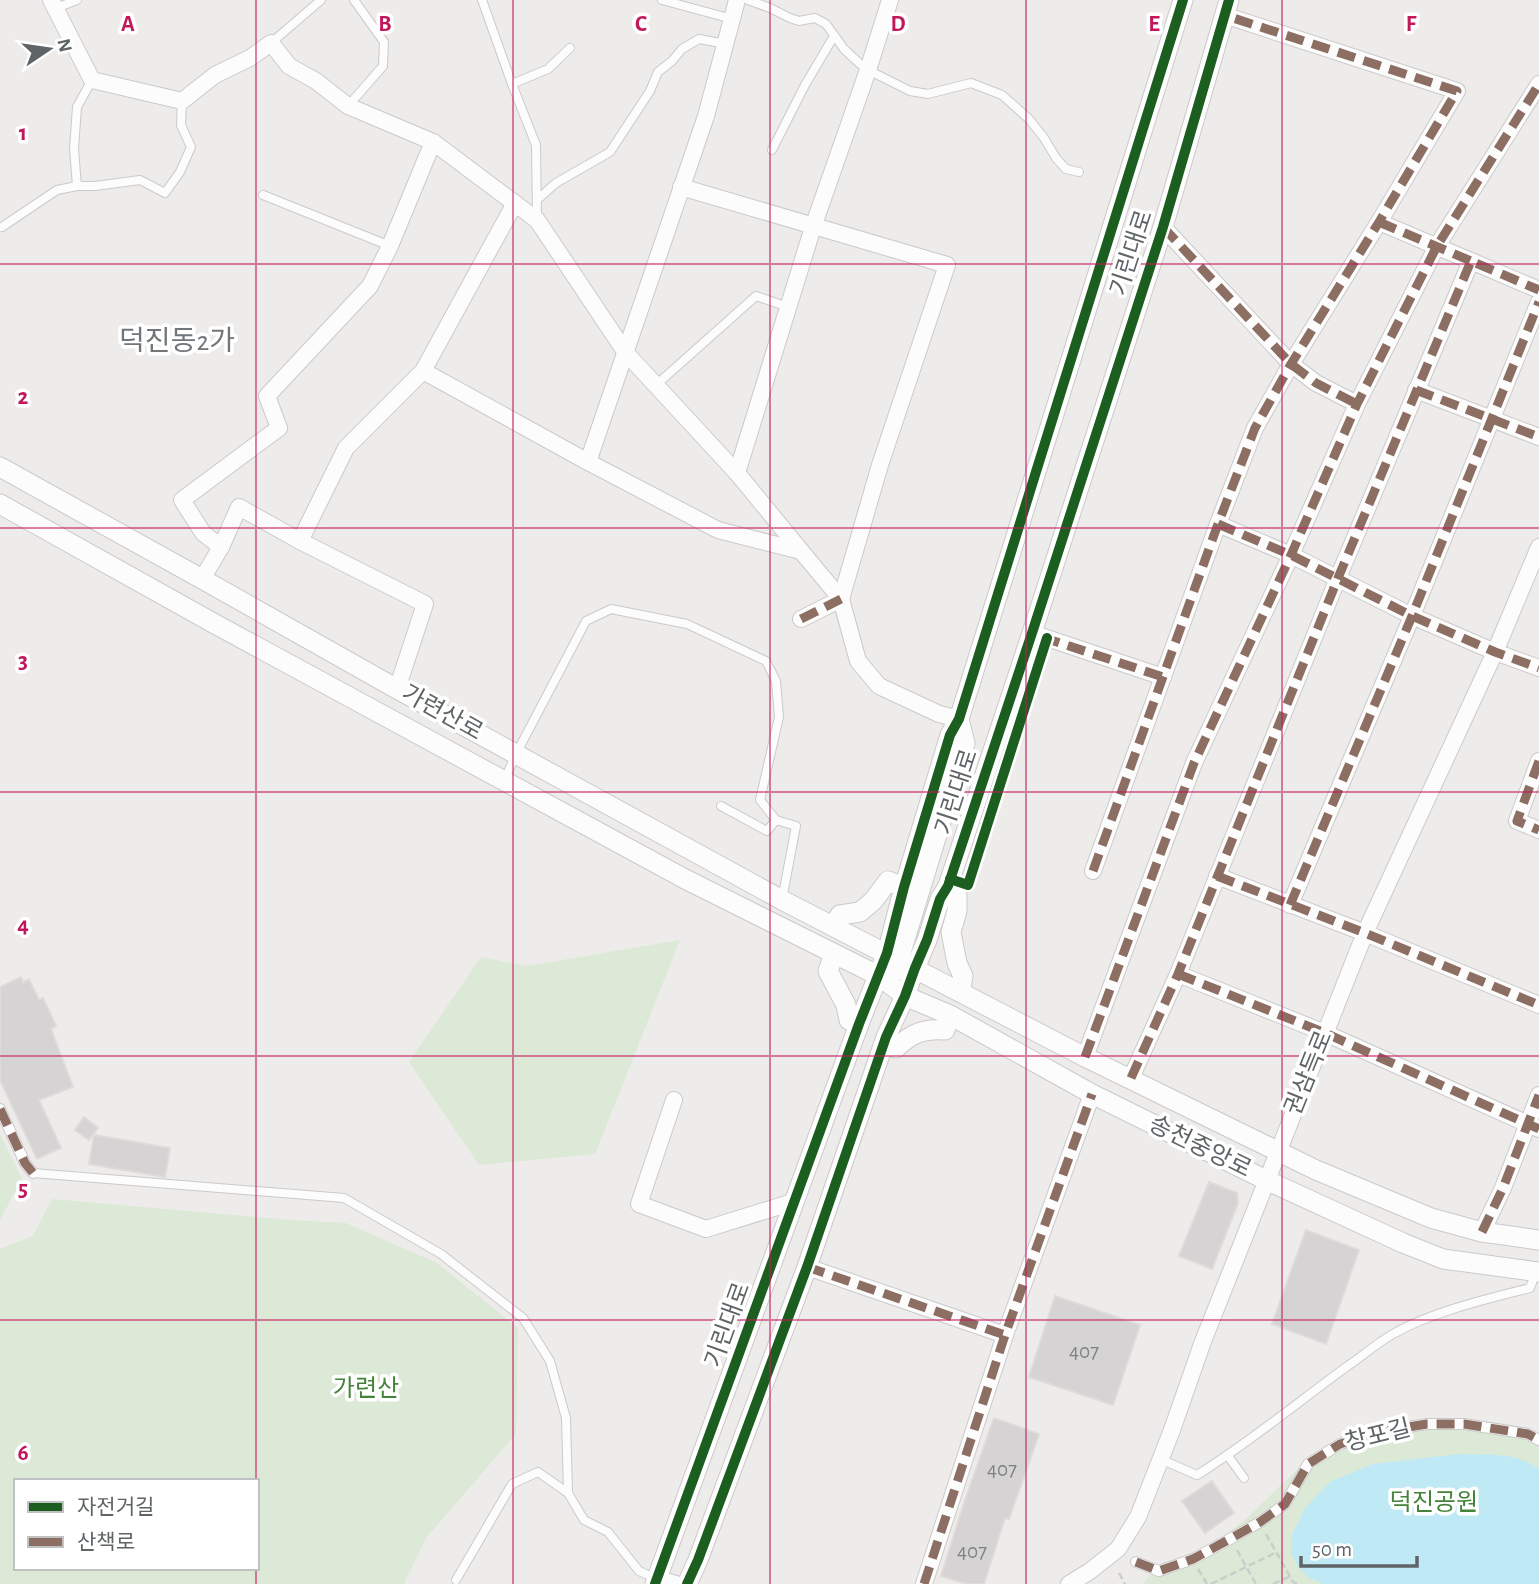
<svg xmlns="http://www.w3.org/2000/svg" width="1539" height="1584" viewBox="0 0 1539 1584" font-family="'Alegreya Sans','Noto Sans KR',sans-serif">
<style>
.green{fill:#dbe9d6;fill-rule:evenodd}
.water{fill:#c0e9f6}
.building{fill:#d5d3d3;stroke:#dedbd9;stroke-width:2}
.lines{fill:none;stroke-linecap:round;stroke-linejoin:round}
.service-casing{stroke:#cbcaca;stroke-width:10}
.pedestrian-casing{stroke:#cbcaca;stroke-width:12}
.minor-casing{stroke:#cbcaca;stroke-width:18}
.tertiary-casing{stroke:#cbcaca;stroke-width:21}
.path{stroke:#c9cecb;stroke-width:2.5;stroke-dasharray:7 3.5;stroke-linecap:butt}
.service{stroke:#fcfcfc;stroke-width:8}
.pedestrian{stroke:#fcfcfc;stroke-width:10}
.minor{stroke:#fcfcfc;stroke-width:16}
.tertiary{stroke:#fcfcfc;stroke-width:19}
.quiet{stroke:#8d6e63;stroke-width:9;stroke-dasharray:18 9;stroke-linecap:butt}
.cycleway-casing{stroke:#fff;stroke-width:15}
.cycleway{stroke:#1b5e20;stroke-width:10}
.grid{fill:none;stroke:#c2185b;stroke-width:2;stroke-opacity:0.55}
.labels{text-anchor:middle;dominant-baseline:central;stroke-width:7;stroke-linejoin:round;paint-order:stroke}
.number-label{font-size:21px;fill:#7e8183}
.street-label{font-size:24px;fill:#5f6467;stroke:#fff}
.park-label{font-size:24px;fill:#44833a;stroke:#fff}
.quarter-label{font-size:28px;fill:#707679;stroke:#fff}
.grid-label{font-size:23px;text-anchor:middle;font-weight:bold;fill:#c2185b;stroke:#fff;stroke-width:7;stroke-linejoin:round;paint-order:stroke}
</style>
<rect width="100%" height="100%" fill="#eeecea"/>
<g class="green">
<path d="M 680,940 L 595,1154 L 479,1165 L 409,1062 L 481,957 L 527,966 Z"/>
<path d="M 0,1134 L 22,1179 L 0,1220 Z"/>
<path d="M 52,1199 L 291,1220 L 346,1223 L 437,1263 L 518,1328 L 516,1434 L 426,1538 L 404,1584 L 0,1584 L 0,1249 L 33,1236 ZM 16,1481 L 257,1481 L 257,1568 L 16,1568 Z"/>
<path d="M 1459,1420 C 1484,1422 1517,1422 1539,1434 L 1539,1584 L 1143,1584 L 1158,1566 L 1190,1555 L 1218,1541 L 1249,1516 L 1308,1459 L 1345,1438 Z"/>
</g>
<path class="water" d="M 1459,1454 C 1486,1455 1517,1452 1539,1469 L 1539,1584 L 1323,1584 L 1308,1577 L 1299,1568 L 1291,1553 L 1291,1537 L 1305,1508 L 1330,1482 L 1373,1464 Z"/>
<g class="building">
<path d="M 21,977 L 23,982 L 29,979 L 39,1000 L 43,998 L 56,1026 L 51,1029 L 73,1087 L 39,1100 L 61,1148 L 37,1159 L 0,1080 L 0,987 Z"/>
<path d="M 84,1117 L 98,1128 L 89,1140 L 75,1130 Z"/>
<path d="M 94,1135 L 170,1148 L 165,1177 L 89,1164 Z"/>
<path d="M 1209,1182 L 1237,1193 L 1238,1203 L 1212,1269 L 1179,1256 Z"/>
<path d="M 1306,1230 L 1359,1250 L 1326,1344 L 1272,1324 Z"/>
<path d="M 1055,1296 L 1140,1325 L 1113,1405 L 1029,1377 Z"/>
<path d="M 994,1418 L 1039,1434 L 1009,1519 L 1005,1518 L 984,1584 L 966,1584 L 941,1576 L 964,1503 Z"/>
<path d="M 1212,1481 L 1234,1513 L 1205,1533 L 1182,1501 Z"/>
</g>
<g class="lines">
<g class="service-casing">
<g id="service">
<path d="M 482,0 L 512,84 L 536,145 L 537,219"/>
<path d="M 662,0 L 732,19"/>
<path d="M 748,0 L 770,8 L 790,18 L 799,21 L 815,18 L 826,24 L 844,49 L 859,63 L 868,70 L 910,91 L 928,94 L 971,83 L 1002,95 L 1029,119 L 1044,138 L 1056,158 L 1066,169 L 1079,172"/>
<path d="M 56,8 L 77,0"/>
<path d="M 271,43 L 321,0"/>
<path d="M 92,80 L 77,107 L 74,149 L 77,186 L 95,186 L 140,180 L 165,193 L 180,172 L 191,147 L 181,125 L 182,101"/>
<path d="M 512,84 L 548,69 L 570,48"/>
<path d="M 348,106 L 383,66 L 384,42 L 354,0"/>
<path d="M 772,150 L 805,85 L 834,36"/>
<path d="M 263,195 L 390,246"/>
<path d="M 538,199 L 556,183 L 610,152 L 650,91 L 658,72 L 672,61 L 682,49 L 699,39 L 726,44"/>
<path d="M 2,227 L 57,190 L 77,186"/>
<path d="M 656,385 L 756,296 L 788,307"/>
<path d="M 504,781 L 516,754 L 586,621 L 611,609 L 687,624 L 766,661 L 776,681 L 779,717 L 760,800 L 776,820"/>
<path d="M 721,806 L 767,831 L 776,820 L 796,826 L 782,900"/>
<path d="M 33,1173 L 344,1198 L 441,1254 L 523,1318 L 550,1361 L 566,1418 L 568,1493 L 584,1520 L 608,1532 L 639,1571 L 657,1579"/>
<path d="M 1228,1456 L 1244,1478"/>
<path d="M 1160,1459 L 1197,1475 C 1250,1442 1298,1402 1349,1365 C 1364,1355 1377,1343 1393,1334 C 1431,1312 1487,1299 1530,1288 L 1536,1272"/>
<path d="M 456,1580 L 512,1484 L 538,1472 L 568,1493"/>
</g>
</g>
<g class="pedestrian-casing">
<g id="pedestrian">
<path d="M 0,1109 L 25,1163 L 33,1173"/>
<path d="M 1136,1562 L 1159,1571 L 1193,1559 L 1230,1539 L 1260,1522 L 1285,1504 L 1308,1464 L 1340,1444 L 1389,1430 L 1427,1424 L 1464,1424 L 1528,1434 L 1539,1440"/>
</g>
</g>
<g class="minor-casing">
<g id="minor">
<path d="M 51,0 L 92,80 L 182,101 L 215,75 L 250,58 L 271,43 L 289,66 L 316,81 L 348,106 L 433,142 L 537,220 L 626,353 L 737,473 L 813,227 L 868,70 L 890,0"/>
<path d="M 681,187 L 947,265 L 880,465 L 841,599 L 801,619"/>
<path d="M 1379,222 L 1471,261"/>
<path d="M 1163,227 L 1291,364 L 1316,383 L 1357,404"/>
<path d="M 423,371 L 588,462 L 706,116 L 737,0"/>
<path d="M 1416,390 L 1539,437"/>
<path d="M 588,462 L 718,530 L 801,551 L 841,599 L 858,661 L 879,686 L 939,714 L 959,719"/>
<path d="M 737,473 L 801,551"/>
<path d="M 1218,524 L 1291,555 L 1412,616 L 1495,652 L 1539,668"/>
<path d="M 300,541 L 346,448 L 423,371 L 515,203"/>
<path d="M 221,547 L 203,533 L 182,500 L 279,428 L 267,396 L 370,286 L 390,246 L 433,142"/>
<path d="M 202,579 L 221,547 L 239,507 L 300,541 L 425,604 L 397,689"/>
<path d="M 1032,633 L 1163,677"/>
<path d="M 1539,761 L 1517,821 L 1539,830"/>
<path d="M 1093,871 L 1218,524 L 1255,428 L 1291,364 L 1379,222 L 1457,91 L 1224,15"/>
<path d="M 1217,876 L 1365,933 L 1539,1005"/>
<path d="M 1290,905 L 1412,616 L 1539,302"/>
<path d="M 1178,974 L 1325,1033 L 1539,1129"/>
<path d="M 1085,1057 L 1194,763 L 1291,555 L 1357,404 L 1437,246 L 1539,84"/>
<path d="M 1131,1078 L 1178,974 L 1338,578 L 1471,261 L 1539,290"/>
<path d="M 674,1100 L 639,1204 L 706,1229 L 796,1201"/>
<path d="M 1482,1232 L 1503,1188 L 1539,1095"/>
<path d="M 807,1267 L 1005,1335"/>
<path d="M 657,1579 L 676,1584"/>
<path d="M 924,1584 L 1005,1335 L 1092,1094"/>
<path d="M 1069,1584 L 1090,1571 L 1118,1549 L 1138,1517 L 1172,1430 L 1202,1344 L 1365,933 L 1495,652 L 1539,547"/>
</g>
</g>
<g class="tertiary-casing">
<g id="tertiary">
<path d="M 0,467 L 202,579 L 397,689 L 782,900 L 1085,1057 L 1316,1170 L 1431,1218 L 1482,1232 L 1539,1240"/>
<path d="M 0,504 L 215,624 L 685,879 L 879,976 L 905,996 L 950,1015 L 1092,1094 L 1268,1181 L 1403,1243 L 1443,1259 L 1539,1272"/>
<path d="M 948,886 L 957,895 L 957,911 L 951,932 L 957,963 L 963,976 L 960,992"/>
<path d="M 833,926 L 840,915 L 860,912 L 873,901 L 888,881 L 904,887"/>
<path d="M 834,954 L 828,971 L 846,1005 L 849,1020 L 859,1024"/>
<path d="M 899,970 L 899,959 L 965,743 L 959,719"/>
<path d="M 884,1045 L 896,1048 C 911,1034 923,1028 945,1030 L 950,1015"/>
<path d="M 655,1584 L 859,1024 L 887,953 L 904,887 L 950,735 L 959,719 L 1183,0"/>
<path d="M 687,1584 L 698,1560 L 807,1267 L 886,1037 L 905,996 L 915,968 L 927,940 L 940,899 L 948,886 L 1032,633 L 1163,227 L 1229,0"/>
</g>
</g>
<g class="path">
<path d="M 1266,1534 L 1293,1582 L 1297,1584"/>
<path d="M 1237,1550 L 1256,1584"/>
<path d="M 1198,1569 L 1207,1584"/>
<path d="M 1119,1573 L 1125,1584"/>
<path d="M 1211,1584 L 1277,1552"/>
<path d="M 1273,1584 L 1291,1576"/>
</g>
<use href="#service" class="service"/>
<use href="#pedestrian" class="pedestrian"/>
<use href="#minor" class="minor"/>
<use href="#tertiary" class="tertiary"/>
<g class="quiet">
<path d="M 1379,222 L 1471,261"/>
<path d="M 1163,227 L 1291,364 L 1316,383 L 1357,404"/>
<path d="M 1416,390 L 1539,437"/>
<path d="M 1218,524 L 1291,555 L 1412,616 L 1495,652 L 1539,668"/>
<path d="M 801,619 L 841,599"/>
<path d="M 1042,637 L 1163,677"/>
<path d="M 1539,761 L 1517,821 L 1539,830"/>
<path d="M 1093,871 L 1218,524 L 1255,428 L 1291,364 L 1379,222 L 1457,91 L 1224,15"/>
<path d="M 1217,876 L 1365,933 L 1539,1005"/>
<path d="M 1290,905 L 1412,616 L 1539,302"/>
<path d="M 1178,974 L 1325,1033 L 1539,1129"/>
<path d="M 1085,1057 L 1194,763 L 1291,555 L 1357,404 L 1437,246 L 1539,84"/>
<path d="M 1131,1078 L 1178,974 L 1338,578 L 1471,261 L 1539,290"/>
<path d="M 0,1109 L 25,1163 L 33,1173"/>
<path d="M 1482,1232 L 1503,1188 L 1539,1095"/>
<path d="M 807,1267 L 1005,1335"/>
<path d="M 1136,1562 L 1159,1571 L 1193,1559 L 1230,1539 L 1260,1522 L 1285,1504 L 1308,1464 L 1340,1444 L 1389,1430 L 1427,1424 L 1464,1424 L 1528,1434 L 1539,1440"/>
<path d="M 924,1584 L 1005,1335 L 1092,1094"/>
</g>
<g class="cycleway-casing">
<g id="cycleway">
<path d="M 950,879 L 968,885 L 1047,638"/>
<path d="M 655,1584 L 859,1024 L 887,953 L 904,887 L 950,735 L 959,719 L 1183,0"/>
<path d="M 687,1584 L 698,1560 L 807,1267 L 886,1037 L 905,996 L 915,968 L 927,940 L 940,899 L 948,886 L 1032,633 L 1163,227 L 1229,0"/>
</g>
</g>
<use href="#cycleway" class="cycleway"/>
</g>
<path class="grid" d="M 256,0 L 256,1481M 513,0 L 513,1584M 770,0 L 770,1584M 1026,0 L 1026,1584M 1282,0 L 1282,1584M 0,264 L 1539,264M 0,528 L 1539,528M 0,792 L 1539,792M 0,1056 L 1539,1056M 0,1320 L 1539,1320M 256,1568 L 256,1584"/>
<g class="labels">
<g class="number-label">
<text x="1084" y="1351">407</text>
<text x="1002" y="1469">407</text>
<text x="972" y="1551">407</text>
</g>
<g class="street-label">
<text transform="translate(1132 253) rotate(-72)">기린대로</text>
<text transform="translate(442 713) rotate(29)">가련산로</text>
<text transform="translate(957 792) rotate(-72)">기린대로</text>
<text transform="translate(1309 1073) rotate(-68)">권삼득로</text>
<text transform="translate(1200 1147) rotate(26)">송천중앙로</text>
<text transform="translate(728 1325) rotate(-70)">기린대로</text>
<text transform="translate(1378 1436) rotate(-14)">창포길</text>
</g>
<g class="park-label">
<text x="366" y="1389">가련산</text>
<text x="1434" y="1503">덕진공원</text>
</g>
<g class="quarter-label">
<text x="177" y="342">덕진동2가</text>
</g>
</g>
<g class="grid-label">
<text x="128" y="31">A</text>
<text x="385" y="31">B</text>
<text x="641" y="31">C</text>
<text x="898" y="31">D</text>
<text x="1154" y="31">E</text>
<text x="1411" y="31">F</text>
<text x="23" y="140">1</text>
<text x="23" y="404">2</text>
<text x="23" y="668">3</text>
<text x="23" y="932">4</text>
<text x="23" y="1196">5</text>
<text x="23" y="1460">6</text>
</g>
<rect x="14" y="1479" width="245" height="91" fill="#ffffff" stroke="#bfc1c2" stroke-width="2"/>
<rect x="28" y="1502" width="35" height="10" fill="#1b5e20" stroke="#bfc1c2" stroke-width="2"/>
<text x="77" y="1514" font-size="21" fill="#5f6467">자전거길</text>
<rect x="28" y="1537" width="35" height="10" fill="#8d6e63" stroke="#bfc1c2" stroke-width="2"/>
<text x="77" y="1549" font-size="21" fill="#5f6467">산책로</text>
<g transform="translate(49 49) rotate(77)" stroke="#ffffff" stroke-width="5" paint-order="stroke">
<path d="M0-5L12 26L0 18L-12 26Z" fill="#5f6467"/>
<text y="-10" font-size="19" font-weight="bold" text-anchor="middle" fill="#5f6467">N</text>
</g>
<path d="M1301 1556v10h116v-10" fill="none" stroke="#5f6467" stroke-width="3.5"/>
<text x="1312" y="1556" font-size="21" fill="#5f6467" stroke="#ffffff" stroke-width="5" paint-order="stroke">50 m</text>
</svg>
